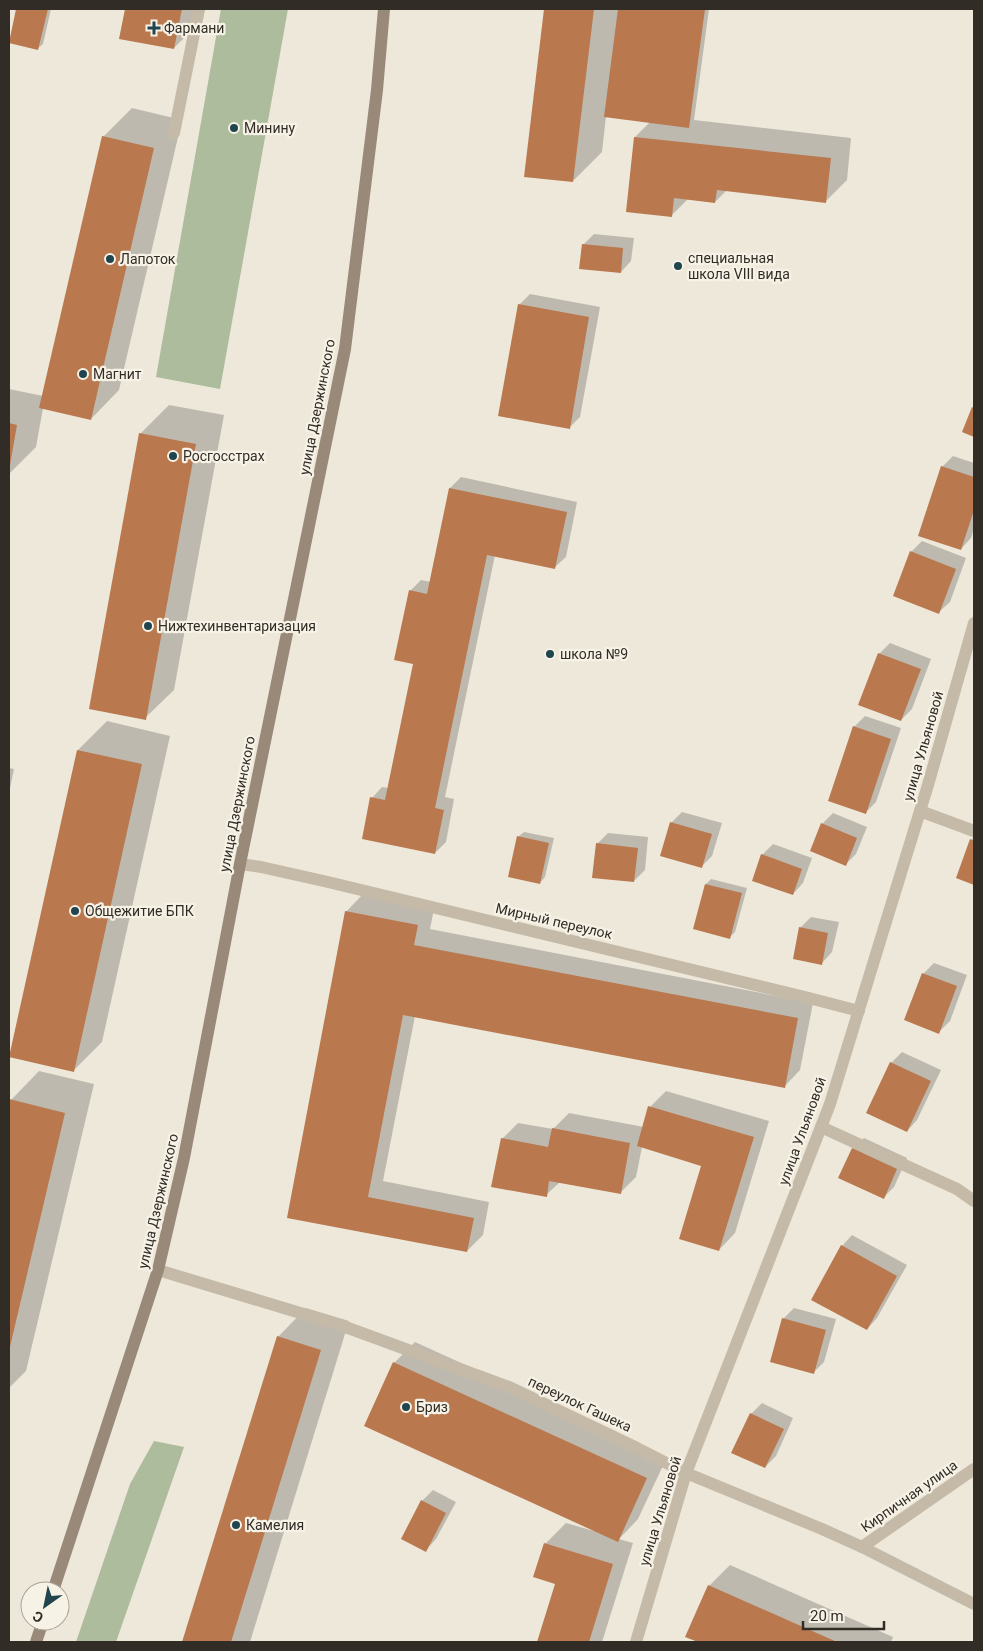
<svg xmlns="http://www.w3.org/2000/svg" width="983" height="1651" viewBox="0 0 983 1651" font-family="Roboto,sans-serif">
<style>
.green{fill:#acbc9c}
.shadow{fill:#0003}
.building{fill:#b9784e}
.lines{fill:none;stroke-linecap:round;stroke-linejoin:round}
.minor{stroke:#c5baa8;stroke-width:12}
.secondary{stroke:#988979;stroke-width:12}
.poi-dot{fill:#21454f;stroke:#f7f2e6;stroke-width:2}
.labels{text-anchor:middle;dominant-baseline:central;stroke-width:4.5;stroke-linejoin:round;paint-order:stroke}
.poi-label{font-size:14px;fill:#322c27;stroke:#f7f2e6;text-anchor:start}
.street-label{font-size:14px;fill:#322c27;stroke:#f7f2e6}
</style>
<rect width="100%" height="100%" fill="#eee8da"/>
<g class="green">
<path d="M 221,9 L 288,9 L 220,389 L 156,377 Z"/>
<path d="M 154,1441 L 184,1447 L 116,1642 L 76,1642 L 130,1484 Z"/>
</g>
<g class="shadow">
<path d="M 17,9 L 51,9 L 43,44 L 37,49 L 9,42 Z"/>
<path d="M 126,9 L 205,9 L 203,19 L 174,48 L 121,38 Z"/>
<path d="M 546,9 L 709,9 L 694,120 L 851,138 L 847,180 L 826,201 L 727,190 L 715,202 L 688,199 L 672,215 L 635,137 L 650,122 L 606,116 L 602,152 L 573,181 L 526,176 Z"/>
<path d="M 132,108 L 182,120 L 119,390 L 91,419 L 43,408 L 36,447 L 9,474 L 9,389 L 43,396 L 103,137 Z"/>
<path d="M 594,234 L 634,238 L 631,261 L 621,272 L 583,245 Z"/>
<path d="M 530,294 L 600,307 L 580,417 L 569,428 L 519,305 Z"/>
<path d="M 169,405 L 224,415 L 174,690 L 145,718 L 140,434 Z"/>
<path d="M 953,456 L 974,463 L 974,529 L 971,538 L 961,549 L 942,467 Z"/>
<path d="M 461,477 L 577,502 L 566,557 L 555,567 L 495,555 L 445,797 L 454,799 L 446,842 L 435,853 L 372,798 L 382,787 L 389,788 L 415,663 L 410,591 L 421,580 L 431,582 L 450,488 Z"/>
<path d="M 922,541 L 966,558 L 950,602 L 939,612 L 911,552 Z"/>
<path d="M 890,643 L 931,659 L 912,709 L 901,720 L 879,654 Z"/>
<path d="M 865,716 L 901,728 L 876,802 L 865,813 L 854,727 Z"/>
<path d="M 107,721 L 170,736 L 102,1042 L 73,1071 L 10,1057 L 78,750 Z"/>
<path d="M 9,768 L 14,769 L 9,793 Z"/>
<path d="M 682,812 L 722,823 L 712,856 L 701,867 L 671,823 Z"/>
<path d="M 833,813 L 867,827 L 856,854 L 845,865 L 822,824 Z"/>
<path d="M 524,832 L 554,838 L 545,877 L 540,883 L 518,837 Z"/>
<path d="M 608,833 L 648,837 L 645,870 L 634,881 L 597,844 Z"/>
<path d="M 974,837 L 974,884 L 957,878 L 971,840 Z"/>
<path d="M 773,844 L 812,858 L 803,883 L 793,894 L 762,855 Z"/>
<path d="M 711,879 L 747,888 L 735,932 L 730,937 L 706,884 Z"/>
<path d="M 362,895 L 434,909 L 430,929 L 813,1003 L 800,1070 L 784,1087 L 415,1016 L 383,1181 L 489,1202 L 483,1235 L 467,1251 L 288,1217 L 346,912 Z"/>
<path d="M 811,917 L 839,922 L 832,952 L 822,963 L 800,928 Z"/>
<path d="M 934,963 L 967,975 L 950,1021 L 939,1032 L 923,974 Z"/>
<path d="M 902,1052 L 941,1070 L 917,1120 L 907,1131 L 891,1063 Z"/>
<path d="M 39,1071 L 94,1084 L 26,1371 L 9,1388 L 9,1108 L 11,1100 Z"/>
<path d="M 666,1091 L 769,1121 L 735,1233 L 719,1250 L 703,1165 L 642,1147 L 636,1177 L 620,1193 L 560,1182 L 546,1195 L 502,1139 L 518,1123 L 553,1129 L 569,1113 L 644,1127 L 650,1107 Z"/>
<path d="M 864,1138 L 907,1158 L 894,1187 L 883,1198 L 853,1149 Z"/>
<path d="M 852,1235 L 907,1265 L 877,1318 L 867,1329 L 842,1246 Z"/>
<path d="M 306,1308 L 349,1321 L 250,1642 L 183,1642 L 278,1337 Z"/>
<path d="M 794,1308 L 836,1319 L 824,1362 L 813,1373 L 783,1319 Z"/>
<path d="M 415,1342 L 667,1457 L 638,1519 L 619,1539 L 633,1543 L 602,1642 L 539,1642 L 557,1583 L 545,1544 L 566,1523 L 594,1531 L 595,1530 L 394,1363 Z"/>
<path d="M 762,1403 L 793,1418 L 776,1456 L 765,1467 L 751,1414 Z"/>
<path d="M 433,1490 L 456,1502 L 436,1539 L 426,1550 L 422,1501 Z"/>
<path d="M 730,1565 L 893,1637 L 891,1642 L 701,1642 L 687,1636 L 709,1586 Z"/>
</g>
<g class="building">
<path d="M 16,9 L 48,9 L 38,50 L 9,43 Z"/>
<path d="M 125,9 L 182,9 L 174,49 L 119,39 Z"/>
<path d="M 544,9 L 594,9 L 573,182 L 524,177 Z"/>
<path d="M 618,9 L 705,9 L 689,128 L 604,117 Z"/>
<path d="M 102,136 L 154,148 L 91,420 L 39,408 Z"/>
<path d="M 634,137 L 831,158 L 826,203 L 717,190 L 715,203 L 674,198 L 672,217 L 626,212 Z"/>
<path d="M 582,244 L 623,248 L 621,273 L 579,269 Z"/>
<path d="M 518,304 L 589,317 L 570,429 L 498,416 Z"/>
<path d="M 972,407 L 974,408 L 974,437 L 962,432 Z"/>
<path d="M 9,423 L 17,425 L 10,465 L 9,464 Z"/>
<path d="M 139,433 L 196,444 L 146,720 L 89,709 Z"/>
<path d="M 941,466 L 974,477 L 974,510 L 961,550 L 918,536 Z"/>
<path d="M 449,488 L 567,512 L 555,569 L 487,555 L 435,808 L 444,810 L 435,854 L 362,839 L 370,797 L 385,800 L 413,664 L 394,660 L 409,590 L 427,594 Z"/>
<path d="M 910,551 L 956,569 L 939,614 L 893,596 Z"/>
<path d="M 878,653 L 921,669 L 901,721 L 858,705 Z"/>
<path d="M 853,726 L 891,739 L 866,814 L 828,801 Z"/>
<path d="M 77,750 L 142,764 L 74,1072 L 9,1057 Z"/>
<path d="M 670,822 L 712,834 L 702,868 L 660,856 Z"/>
<path d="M 821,823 L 857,838 L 846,866 L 810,851 Z"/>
<path d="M 517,836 L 549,843 L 540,884 L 508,877 Z"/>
<path d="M 970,839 L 974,841 L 974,885 L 956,878 Z"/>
<path d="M 596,843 L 638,848 L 634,882 L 592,878 Z"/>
<path d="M 761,854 L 802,869 L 793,895 L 752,881 Z"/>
<path d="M 705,884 L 742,893 L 730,939 L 693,929 Z"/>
<path d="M 345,911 L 418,925 L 414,945 L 798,1018 L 785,1088 L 403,1015 L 368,1197 L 474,1218 L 467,1252 L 287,1218 Z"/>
<path d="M 799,927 L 828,933 L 822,965 L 793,959 Z"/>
<path d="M 922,973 L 957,986 L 939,1034 L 904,1020 Z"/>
<path d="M 890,1062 L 931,1081 L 907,1132 L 866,1113 Z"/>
<path d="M 9,1099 L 65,1113 L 9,1351 Z"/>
<path d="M 648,1106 L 754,1137 L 719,1251 L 679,1239 L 701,1166 L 637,1146 Z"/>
<path d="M 552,1128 L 630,1143 L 621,1194 L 549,1181 L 547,1197 L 491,1187 L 501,1138 L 548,1147 Z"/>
<path d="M 852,1148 L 897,1169 L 884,1199 L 838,1178 Z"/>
<path d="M 841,1245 L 897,1276 L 867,1330 L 811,1300 Z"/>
<path d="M 782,1318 L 826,1330 L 814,1374 L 770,1362 Z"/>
<path d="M 277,1336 L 321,1350 L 231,1642 L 182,1642 Z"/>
<path d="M 393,1362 L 647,1478 L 618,1542 L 364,1426 Z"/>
<path d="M 750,1413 L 784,1429 L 765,1468 L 731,1453 Z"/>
<path d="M 421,1500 L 446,1513 L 426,1552 L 401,1539 Z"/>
<path d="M 544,1543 L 613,1564 L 589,1642 L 537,1642 L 555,1584 L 533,1577 Z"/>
<path d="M 708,1585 L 837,1642 L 698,1642 L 685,1637 Z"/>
</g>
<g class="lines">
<g class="minor">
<path d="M 174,133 L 199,9"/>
<path d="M 920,811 L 974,831"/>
<path d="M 240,864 L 261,867 L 328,882 L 805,997 L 859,1011"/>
<path d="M 821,1127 L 957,1189 L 974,1201"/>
<path d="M 158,1270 L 340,1325 L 509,1387 L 637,1448 L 686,1473 L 822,1529 L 862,1547 L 974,1604"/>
<path d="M 862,1547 L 974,1469"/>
<path d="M 636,1642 L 686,1473 L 830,1104 L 928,785 L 974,623"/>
</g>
<g class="secondary">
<path d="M 53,1591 L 158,1270 L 184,1158 L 240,864 L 345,349 L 377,90 L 384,9"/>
<path d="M 36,1642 L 43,1621"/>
</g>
</g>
<g class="poi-dot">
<path d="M151.5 20.5h5v5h5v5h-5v5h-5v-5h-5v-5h5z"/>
<circle cx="234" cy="128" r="5"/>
<circle cx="110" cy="259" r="5"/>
<circle cx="678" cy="266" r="5"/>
<circle cx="83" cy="374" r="5"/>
<circle cx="173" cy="456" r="5"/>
<circle cx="148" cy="626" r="5"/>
<circle cx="550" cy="654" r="5"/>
<circle cx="75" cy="911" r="5"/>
<circle cx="406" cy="1407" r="5"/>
<circle cx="236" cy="1525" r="5"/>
</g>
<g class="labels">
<g class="poi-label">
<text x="164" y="28">Фармани</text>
<text x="244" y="128">Минину</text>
<text x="688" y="258">специальная<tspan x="688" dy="16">школа VIII вида</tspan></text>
<text x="120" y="259">Лапоток</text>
<text x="93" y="374">Магнит</text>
<text x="183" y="456">Росгосстрах</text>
<text x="158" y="626">Нижтехинвентаризация</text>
<text x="560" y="654">школа №9</text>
<text x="85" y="911">Общежитие БПК</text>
<text x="416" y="1407">Бриз</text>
<text x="246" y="1525">Камелия</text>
</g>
<g class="street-label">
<text transform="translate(317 407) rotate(-79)">улица Дзержинского</text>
<text transform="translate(923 746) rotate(-74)">улица Ульяновой</text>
<text transform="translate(237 804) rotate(-79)">улица Дзержинского</text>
<text transform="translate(554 921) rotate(13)">Мирный переулок</text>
<text transform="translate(802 1131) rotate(-70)">улица Ульяновой</text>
<text transform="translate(158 1201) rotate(-77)">улица Дзержинского</text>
<text transform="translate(580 1404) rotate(25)">переулок Гашека</text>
<text transform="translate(909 1496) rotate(-35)">Кирпичная улица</text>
<text transform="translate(660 1511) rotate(-73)">улица Ульяновой</text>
</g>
</g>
<rect width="983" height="1651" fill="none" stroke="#322c27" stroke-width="20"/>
<g transform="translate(45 1606) rotate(213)"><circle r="24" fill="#f7f2e6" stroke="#a8a39a"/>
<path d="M0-4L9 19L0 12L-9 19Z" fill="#21454f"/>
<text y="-8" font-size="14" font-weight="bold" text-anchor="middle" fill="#322c27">С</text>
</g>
<path d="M803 1621v8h81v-8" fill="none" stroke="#322c27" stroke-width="2.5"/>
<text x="810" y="1621" font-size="15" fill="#322c27" stroke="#f7f2e6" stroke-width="4" paint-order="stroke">20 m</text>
</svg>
